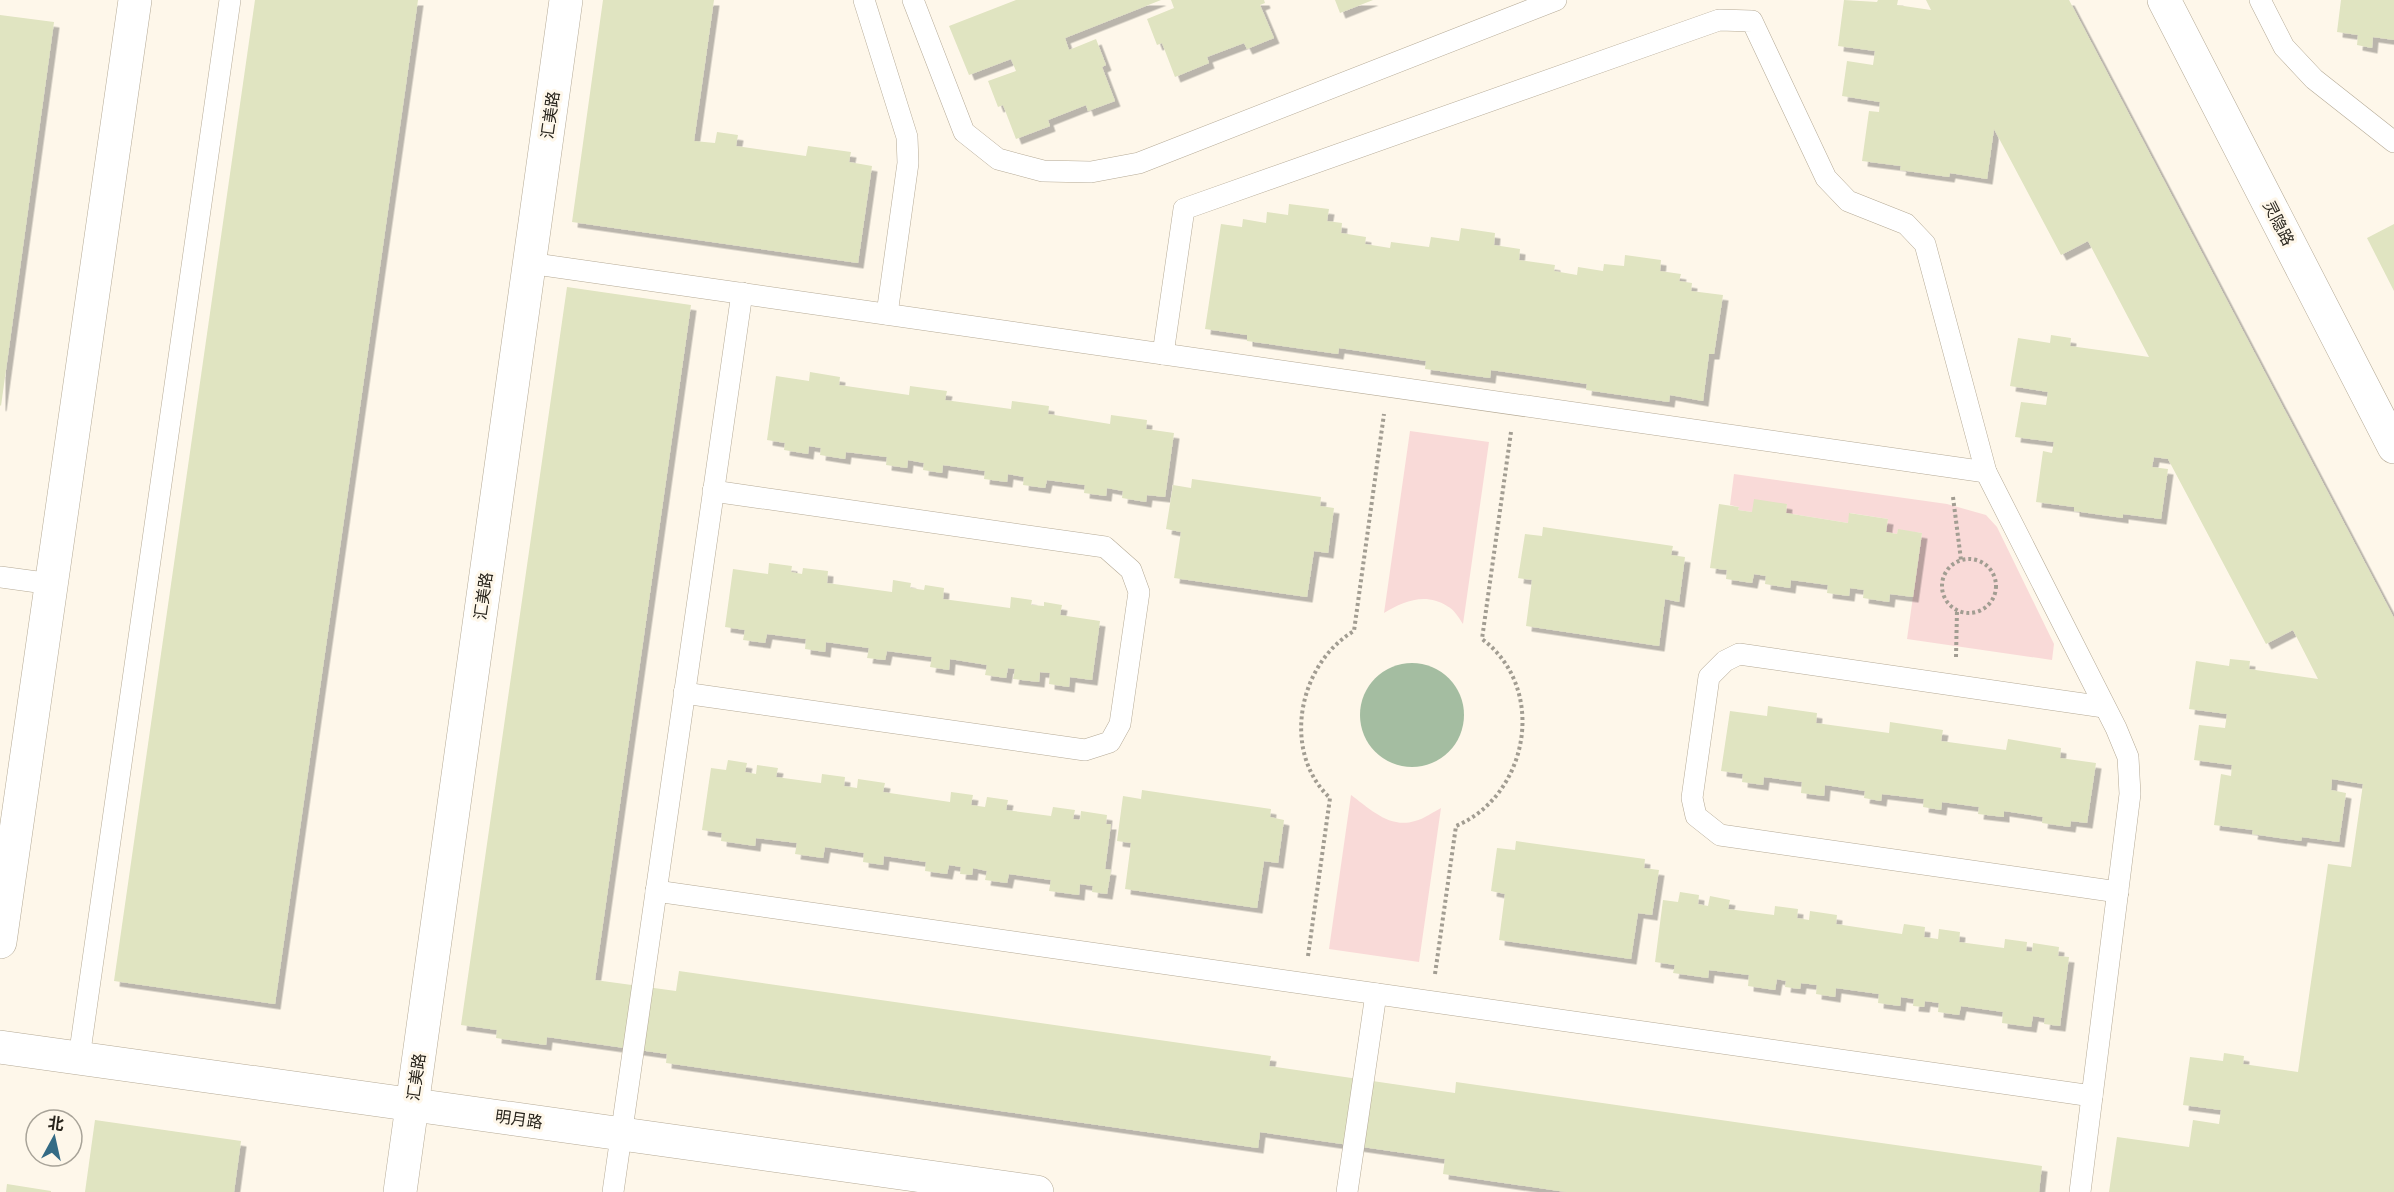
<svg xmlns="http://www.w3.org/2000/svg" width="2394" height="1192" viewBox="0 0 2394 1192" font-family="'PT Sans Narrow','Noto Sans SC',sans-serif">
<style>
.green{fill:#f9dad8}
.water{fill:#a4bda1}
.building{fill:#e0e4c1;filter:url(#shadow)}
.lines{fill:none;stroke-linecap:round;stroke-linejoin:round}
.lane-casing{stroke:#b5aa96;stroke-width:22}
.street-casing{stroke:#b5aa96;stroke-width:34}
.path{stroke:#a29d92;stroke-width:4;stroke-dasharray:3 3;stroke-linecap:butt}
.lane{stroke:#fff;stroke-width:21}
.street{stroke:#fff;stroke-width:33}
.labels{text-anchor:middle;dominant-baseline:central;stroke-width:6;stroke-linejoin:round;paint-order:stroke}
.street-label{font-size:16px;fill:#28241c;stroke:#fef7ea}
</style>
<defs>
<filter id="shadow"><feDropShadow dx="5.5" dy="5.5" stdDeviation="0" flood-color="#0004"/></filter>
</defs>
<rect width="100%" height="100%" fill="#fef7ea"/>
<g class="green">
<path d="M 1410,431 L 1489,442 L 1463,624 C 1459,618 1454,609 1447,606 C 1426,592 1403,601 1384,613 Z"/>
<path d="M 1734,474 L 1947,504 L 1986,515 L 1997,527 L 2054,644 L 2052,660 L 1907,639 L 1922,533 L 1898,530 L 1897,534 L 1886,532 L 1888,519 L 1850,513 L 1848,523 L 1786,513 L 1787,504 L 1752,512 L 1738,510 L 1739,507 L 1730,505 Z"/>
<path d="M 1351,795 C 1370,809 1390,829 1415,821 C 1424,819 1433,812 1441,808 L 1419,962 L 1329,949 Z"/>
</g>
<circle class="water" cx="1412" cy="715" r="52"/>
<g class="building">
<path d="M 255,0 L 418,0 L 275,1004 L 114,981 Z"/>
<path d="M 603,0 L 714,0 L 694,141 L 715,143 L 717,132 L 738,135 L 736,146 L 806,156 L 808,146 L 851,152 L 849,162 L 872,166 L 858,263 L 572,222 Z"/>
<path d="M 1016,0 L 1161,0 L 1065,38 L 1069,50 L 1096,39 L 1106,65 L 1102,67 L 1115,101 L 1088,111 L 1086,105 L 1048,120 L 1050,126 L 1016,139 L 1003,105 L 998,107 L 988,81 L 1016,71 L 1011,59 L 969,75 L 949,26 Z"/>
<path d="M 1171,0 L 1264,0 L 1265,3 L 1260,5 L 1274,38 L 1247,49 L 1244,43 L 1207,57 L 1209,63 L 1175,77 L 1162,43 L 1157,45 L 1147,19 L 1174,8 Z"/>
<path d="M 1335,0 L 1373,0 L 1340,13 Z"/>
<path d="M 1844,0 L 1877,2 L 1878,0 L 1898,0 L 1897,5 L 1931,10 L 1926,0 L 2069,0 L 2394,618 L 2394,1192 L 2109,1192 L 2117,1137 L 2189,1147 L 2193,1120 L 2219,1124 L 2221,1110 L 2183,1105 L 2190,1057 L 2223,1061 L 2224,1053 L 2244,1056 L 2243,1064 L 2298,1072 L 2328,864 L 2351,867 L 2363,784 L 2332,779 L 2331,790 L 2346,793 L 2339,842 L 2302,837 L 2301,841 L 2252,834 L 2253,830 L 2214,825 L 2221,774 L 2231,776 L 2232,765 L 2194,760 L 2199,725 L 2225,728 L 2227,714 L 2189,709 L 2196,661 L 2229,666 L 2230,659 L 2250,661 L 2249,669 L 2318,679 L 2293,630 L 2266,644 L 2168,459 L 2154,457 L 2152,467 L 2168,469 L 2161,519 L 2123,514 L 2123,518 L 2074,511 L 2074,507 L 2036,502 L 2043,451 L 2052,453 L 2054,442 L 2015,437 L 2021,402 L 2046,405 L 2048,392 L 2010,386 L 2018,338 L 2050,343 L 2051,335 L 2071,338 L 2070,346 L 2149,357 L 2088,241 L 2061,255 L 1994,129 L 1987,179 L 1950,173 L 1949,177 L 1900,170 L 1901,166 L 1862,161 L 1869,111 L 1879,112 L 1880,102 L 1842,96 L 1847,61 L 1873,65 L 1875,51 L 1838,46 Z"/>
<path d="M 2341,0 L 2394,0 L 2394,40 L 2373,37 L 2372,48 L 2357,45 L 2358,35 L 2337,32 Z"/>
<path d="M 0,15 L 54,22 L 1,406 L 0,405 Z"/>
<path d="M 1289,204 L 1329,209 L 1327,221 L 1342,223 L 1341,233 L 1366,237 L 1365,244 L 1390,248 L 1391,242 L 1429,247 L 1431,237 L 1459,241 L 1461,228 L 1495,233 L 1494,245 L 1520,249 L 1519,260 L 1555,265 L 1554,271 L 1577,275 L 1578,267 L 1603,271 L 1604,264 L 1624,266 L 1625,255 L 1661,260 L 1660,271 L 1681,274 L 1679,281 L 1692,283 L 1691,291 L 1723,295 L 1714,354 L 1709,354 L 1703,401 L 1670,395 L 1669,402 L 1586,390 L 1587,384 L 1491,370 L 1490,378 L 1425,369 L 1426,361 L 1339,348 L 1338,354 L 1247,341 L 1247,335 L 1205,329 L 1221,224 L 1242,227 L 1243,219 L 1266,223 L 1267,212 L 1288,215 Z"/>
<path d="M 2394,224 L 2394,291 L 2367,238 Z"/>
<path d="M 567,287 L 691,305 L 595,980 L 676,991 L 679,971 L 1271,1056 L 1269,1066 L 1455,1093 L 1456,1082 L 2042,1166 L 2039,1192 L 1566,1192 L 1443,1174 L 1445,1159 L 1260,1132 L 1258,1148 L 666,1063 L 667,1054 L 547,1037 L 546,1045 L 496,1038 L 497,1030 L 461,1025 Z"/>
<path d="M 810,372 L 840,377 L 839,385 L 909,395 L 910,386 L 947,391 L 945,400 L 1011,409 L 1012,401 L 1049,406 L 1048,414 L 1110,424 L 1111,415 L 1147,420 L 1146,429 L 1174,433 L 1165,497 L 1147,495 L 1146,502 L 1122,498 L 1123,491 L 1107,488 L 1106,496 L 1084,493 L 1085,485 L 1047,480 L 1045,488 L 1023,485 L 1024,477 L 1008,474 L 1007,482 L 984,479 L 985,471 L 943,465 L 942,473 L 923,470 L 924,463 L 908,460 L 907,468 L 886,465 L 887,457 L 846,452 L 845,459 L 820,455 L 821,448 L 809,446 L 808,454 L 784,450 L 785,443 L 767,440 L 776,376 L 809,381 Z"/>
<path d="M 1192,479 L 1321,497 L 1320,506 L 1334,508 L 1328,553 L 1314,551 L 1307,597 L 1174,578 L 1181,532 L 1166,529 L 1173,485 L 1191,488 Z"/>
<path d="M 1754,499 L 1787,504 L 1786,513 L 1848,523 L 1849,513 L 1888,519 L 1886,532 L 1897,534 L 1898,529 L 1922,533 L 1913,597 L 1890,594 L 1889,602 L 1863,598 L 1864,590 L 1850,588 L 1849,596 L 1827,593 L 1828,585 L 1791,580 L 1790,588 L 1765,584 L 1766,576 L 1754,574 L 1752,583 L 1726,579 L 1727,570 L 1710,568 L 1719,504 L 1739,507 L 1738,510 L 1752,512 Z"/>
<path d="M 1543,527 L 1673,546 L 1671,555 L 1685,557 L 1679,602 L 1665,599 L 1659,646 L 1526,626 L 1532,580 L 1518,578 L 1525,534 L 1542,536 Z"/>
<path d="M 769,563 L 792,566 L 791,572 L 802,574 L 803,568 L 828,571 L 827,583 L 892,592 L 893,580 L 911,583 L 910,588 L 924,590 L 925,585 L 944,588 L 943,599 L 1010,608 L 1011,597 L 1032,600 L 1031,605 L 1044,606 L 1044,602 L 1062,605 L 1060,615 L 1100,621 L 1092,680 L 1070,677 L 1069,687 L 1049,684 L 1050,673 L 1040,672 L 1039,682 L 1013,679 L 1015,669 L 1008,668 L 1006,678 L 985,675 L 987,665 L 950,659 L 949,670 L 930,667 L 932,657 L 887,651 L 885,660 L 867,658 L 869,648 L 826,642 L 825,652 L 805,649 L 806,639 L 767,634 L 765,643 L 743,640 L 745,630 L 725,627 L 733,569 L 768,574 Z"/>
<path d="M 1768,706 L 1817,713 L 1816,723 L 1889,733 L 1890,722 L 1943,730 L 1941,741 L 2006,750 L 2008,739 L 2061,748 L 2060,758 L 2096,763 L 2087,823 L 2071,821 L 2070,827 L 2042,823 L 2043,817 L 2004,811 L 2004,817 L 1978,814 L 1979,807 L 1942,802 L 1941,810 L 1923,807 L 1924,799 L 1882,794 L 1881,801 L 1864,798 L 1865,791 L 1825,785 L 1824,796 L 1801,793 L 1802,782 L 1764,777 L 1763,785 L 1742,782 L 1743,774 L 1721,771 L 1730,711 L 1767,716 Z"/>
<path d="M 728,760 L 747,763 L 745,772 L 756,774 L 757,765 L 778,768 L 776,777 L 821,783 L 822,774 L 845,777 L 844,786 L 857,788 L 858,779 L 885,783 L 883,792 L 950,802 L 951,792 L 973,795 L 971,805 L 985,807 L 987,797 L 1008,800 L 1006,810 L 1051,816 L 1053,807 L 1075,810 L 1073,819 L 1080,820 L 1081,811 L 1107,815 L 1106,824 L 1111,824 L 1105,869 L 1111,870 L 1107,894 L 1092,892 L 1093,886 L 1080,884 L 1079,895 L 1049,891 L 1051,880 L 1009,874 L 1007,883 L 985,880 L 987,871 L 973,868 L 972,875 L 960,874 L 961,867 L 949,865 L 947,874 L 925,871 L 926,862 L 884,856 L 883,865 L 863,862 L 864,853 L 825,847 L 823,858 L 795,854 L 797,843 L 756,838 L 755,846 L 721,841 L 722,833 L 702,830 L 711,768 L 726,770 Z"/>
<path d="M 1142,790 L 1271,809 L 1270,817 L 1284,820 L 1278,863 L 1264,861 L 1257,908 L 1125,889 L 1131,843 L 1117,841 L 1123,796 L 1141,799 Z"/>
<path d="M 1516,841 L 1645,859 L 1644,868 L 1659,870 L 1652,915 L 1638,913 L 1631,959 L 1499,940 L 1505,894 L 1491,891 L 1497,848 L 1515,850 Z"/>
<path d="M 1680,892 L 1699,895 L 1698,904 L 1708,906 L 1710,896 L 1730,900 L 1728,909 L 1774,915 L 1775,906 L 1798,909 L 1797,918 L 1809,920 L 1810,911 L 1837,915 L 1836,924 L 1902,934 L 1904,924 L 1925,927 L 1924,937 L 1938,939 L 1939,929 L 1960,932 L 1959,942 L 2004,948 L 2005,939 L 2027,942 L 2026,951 L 2032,952 L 2033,943 L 2059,947 L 2058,956 L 2069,957 L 2060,1026 L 2044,1024 L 2045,1018 L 2033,1016 L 2031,1027 L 2002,1023 L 2003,1012 L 1961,1006 L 1959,1015 L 1938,1012 L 1939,1003 L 1925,1001 L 1924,1007 L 1913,1006 L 1914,999 L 1901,997 L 1900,1006 L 1878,1003 L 1879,994 L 1836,988 L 1835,997 L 1816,994 L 1817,985 L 1801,983 L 1800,989 L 1785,987 L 1786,981 L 1777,979 L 1775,990 L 1748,986 L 1749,975 L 1709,970 L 1708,978 L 1673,973 L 1675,965 L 1655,962 L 1663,900 L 1678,902 Z"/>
<path d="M 95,1120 L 241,1141 L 234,1192 L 85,1192 Z"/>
<path d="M 7,1184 L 51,1191 L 51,1192 L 6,1192 Z"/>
</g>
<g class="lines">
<g class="lane-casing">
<g id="lane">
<path d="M 864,0 L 907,137 L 908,163 L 887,314"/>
<path d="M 913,0 L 964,132 L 998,159 L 1043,171 L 1091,172 L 1139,163 L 1556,0"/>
<path d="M 2260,0 L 2284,47 L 2314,79 L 2394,142"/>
<path d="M 529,263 L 1986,472"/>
<path d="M 1163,354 L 1184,209 L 1719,20 L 1752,21 L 1826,178 L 1848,201 L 1906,224 L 1925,244 L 1986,472 L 2116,728 L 2128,757 L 2130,794 L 2080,1192"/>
<path d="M 0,577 L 52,584"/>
<path d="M 684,693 L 1085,750 L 1110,742 L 1120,724 L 1139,592 L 1131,570 L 1105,547 L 713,491"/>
<path d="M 2104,707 L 1739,654 L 1725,661 L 1709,677 L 1692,798 L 1696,816 L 1720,835 L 2118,892"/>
<path d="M 656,891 L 2092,1096"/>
<path d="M 79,1058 L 230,0"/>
<path d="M 613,1192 L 742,293"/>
<path d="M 1347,1192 L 1376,994"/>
</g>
</g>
<g class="street-casing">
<g id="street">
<path d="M 2164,0 L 2394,447"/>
<path d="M 0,942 L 135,0"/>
<path d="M 0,1047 L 1037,1192"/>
<path d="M 400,1192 L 566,0"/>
</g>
</g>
<g class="path">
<path d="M 1953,497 L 1961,560"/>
<circle cx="1969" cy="586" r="27"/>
<path d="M 1956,657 L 1957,610"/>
<path d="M 1308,956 L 1330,798 C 1281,752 1298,664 1354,631 L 1384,414"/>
<path d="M 1435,974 L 1456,826 C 1529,795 1548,688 1482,639 L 1511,432"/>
</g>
<use href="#lane" class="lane"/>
<use href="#street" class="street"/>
</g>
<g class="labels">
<g class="street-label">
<text transform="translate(550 115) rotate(-82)">汇美路</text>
<text transform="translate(2279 223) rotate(63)">灵隐路</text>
<text transform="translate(483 596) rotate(-82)">汇美路</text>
<text transform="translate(416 1077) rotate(-82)">汇美路</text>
<text transform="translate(519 1119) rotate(8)">明月路</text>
</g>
</g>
<g transform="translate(54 1138) rotate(8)"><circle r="28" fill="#fef7ea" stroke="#a8a398" stroke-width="1.5"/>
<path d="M0-4.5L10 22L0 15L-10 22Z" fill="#346b85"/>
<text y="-9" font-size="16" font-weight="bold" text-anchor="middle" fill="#28241c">北</text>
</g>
</svg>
